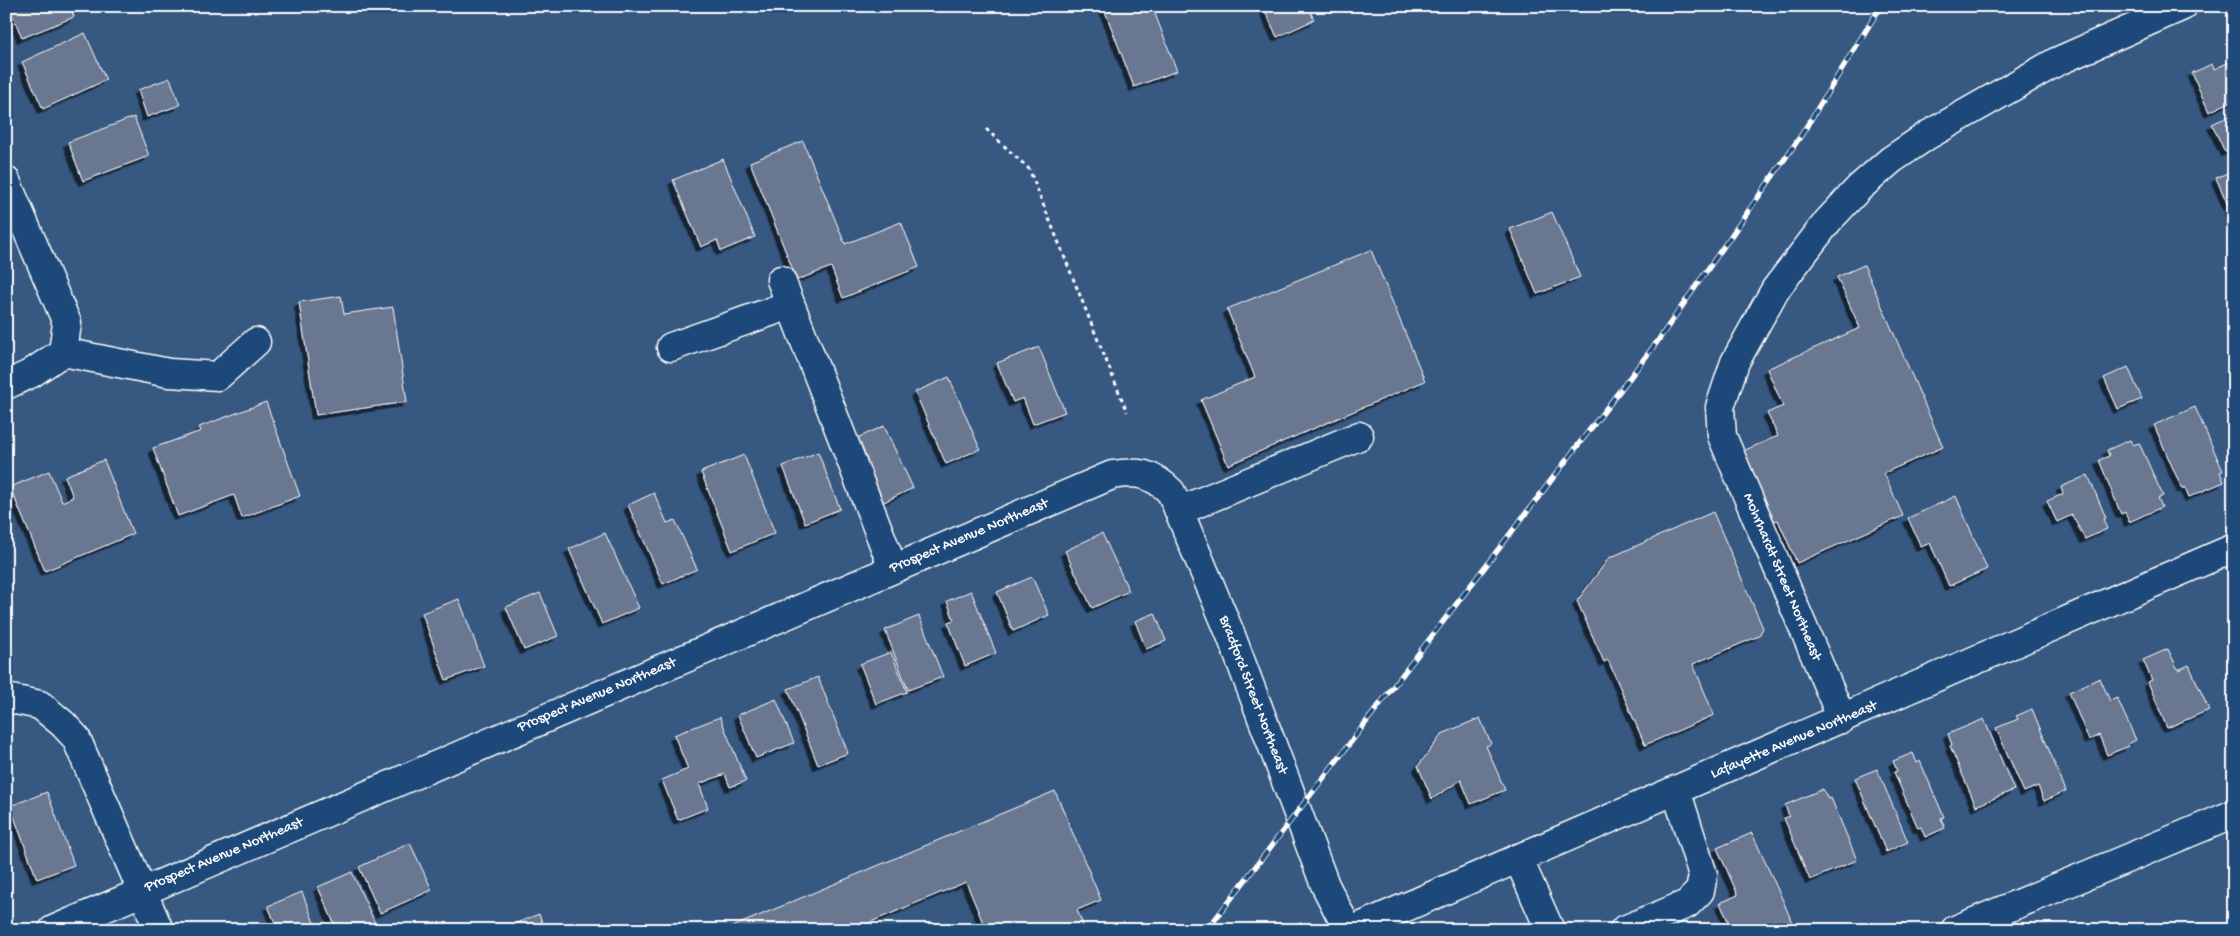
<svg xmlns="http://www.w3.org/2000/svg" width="2240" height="936" viewBox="0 0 2240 936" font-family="'Gochi Hand',sans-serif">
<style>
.building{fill:#6b7791;stroke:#fff;filter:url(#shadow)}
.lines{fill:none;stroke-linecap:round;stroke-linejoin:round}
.minor-casing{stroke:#fff;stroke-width:31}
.path{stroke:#fff;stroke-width:3;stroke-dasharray:4 4;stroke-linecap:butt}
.minor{stroke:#1f4a7a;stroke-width:28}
.rail-casing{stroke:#fff;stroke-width:5.5}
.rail{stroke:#1f4a7a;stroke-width:4;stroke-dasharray:11;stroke-linecap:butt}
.labels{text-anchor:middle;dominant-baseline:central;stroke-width:4;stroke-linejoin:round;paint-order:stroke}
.street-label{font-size:15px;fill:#fff;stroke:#1f4a7a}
</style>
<defs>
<filter id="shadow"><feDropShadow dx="-4.5" dy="4.5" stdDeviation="0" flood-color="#0009"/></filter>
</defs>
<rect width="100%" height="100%" fill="#365881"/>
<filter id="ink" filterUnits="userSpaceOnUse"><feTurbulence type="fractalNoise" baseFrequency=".02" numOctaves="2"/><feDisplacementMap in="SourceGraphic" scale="10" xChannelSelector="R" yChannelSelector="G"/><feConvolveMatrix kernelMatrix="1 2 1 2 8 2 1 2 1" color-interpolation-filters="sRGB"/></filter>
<g filter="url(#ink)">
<g class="building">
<path d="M 9,6 L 70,6 L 74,17 L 22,38 Z"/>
<path d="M 1103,6 L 1152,6 L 1177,71 L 1134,87 Z"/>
<path d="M 1263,6 L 1308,6 L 1314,20 L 1277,37 Z"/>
<path d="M 85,33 L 106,80 L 43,109 L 22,62 Z"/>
<path d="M 2234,60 L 2234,100 L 2209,112 L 2192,73 L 2212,64 L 2214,69 Z"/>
<path d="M 170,78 L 180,105 L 147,117 L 138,90 Z"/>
<path d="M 2234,114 L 2234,149 L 2225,152 L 2212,124 Z"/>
<path d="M 134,117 L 149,156 L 83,181 L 68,142 Z"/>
<path d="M 803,141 L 845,244 L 901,222 L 919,267 L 843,298 L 831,267 L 797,280 L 750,162 Z"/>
<path d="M 723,159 L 755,237 L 721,251 L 717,240 L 701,247 L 673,180 Z"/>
<path d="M 2234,170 L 2234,213 L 2232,214 L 2216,178 Z"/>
<path d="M 1552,212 L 1580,277 L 1537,294 L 1510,229 Z"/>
<path d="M 1371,250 L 1425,381 L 1228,465 L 1201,400 L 1255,377 L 1227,309 Z"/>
<path d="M 1864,265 L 1943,447 L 1884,473 L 1903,516 L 1797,563 L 1778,520 L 1774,521 L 1743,451 L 1778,436 L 1767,413 L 1783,406 L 1767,369 L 1860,328 L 1837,277 Z"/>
<path d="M 341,296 L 344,314 L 393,307 L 407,402 L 316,415 L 299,302 Z"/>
<path d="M 1039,347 L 1065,412 L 1033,424 L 1023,398 L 1013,402 L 997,363 Z"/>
<path d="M 2128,367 L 2142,399 L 2118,409 L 2104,378 Z"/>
<path d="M 949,377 L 980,449 L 946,464 L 915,392 Z"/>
<path d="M 266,402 L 300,496 L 242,518 L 234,495 L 178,516 L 153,448 L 201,431 L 199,427 Z"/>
<path d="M 2195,407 L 2223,471 L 2220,472 L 2224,482 L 2189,497 L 2185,487 L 2182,489 L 2154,425 Z"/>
<path d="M 884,426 L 913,488 L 882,503 L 853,440 Z"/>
<path d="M 2130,440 L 2133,445 L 2139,443 L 2163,496 L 2158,498 L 2162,507 L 2129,522 L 2125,512 L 2121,514 L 2099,460 L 2109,456 L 2107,450 Z"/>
<path d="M 818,452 L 840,509 L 805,523 L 783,466 Z"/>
<path d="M 744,455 L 775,533 L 732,551 L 701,472 Z"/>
<path d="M 104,460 L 133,534 L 45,571 L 10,487 L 49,471 L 62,502 L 73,497 L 65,476 Z"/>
<path d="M 2088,475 L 2106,518 L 2103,519 L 2107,529 L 2085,539 L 2072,515 L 2057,522 L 2047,501 L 2063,494 L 2061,487 Z"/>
<path d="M 654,493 L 667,523 L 675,520 L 697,569 L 663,584 L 628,505 Z"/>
<path d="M 1956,496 L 1987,569 L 1949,586 L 1930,543 L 1921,547 L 1908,518 Z"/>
<path d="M 1713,512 L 1763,628 L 1759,636 L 1693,664 L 1714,715 L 1645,745 L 1608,660 L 1604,662 L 1577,601 L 1609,558 Z"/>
<path d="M 605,533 L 639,608 L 602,624 L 569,549 Z"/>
<path d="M 1102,533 L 1129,591 L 1092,608 L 1065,551 Z"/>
<path d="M 1032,577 L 1049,615 L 1013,631 L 997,592 Z"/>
<path d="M 971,591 L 996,653 L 965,666 L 948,622 L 954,620 L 947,601 Z"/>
<path d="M 540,593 L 558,636 L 524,650 L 506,607 Z"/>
<path d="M 459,599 L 484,666 L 446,680 L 422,613 Z"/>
<path d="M 1155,613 L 1166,641 L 1146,649 L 1135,621 Z"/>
<path d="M 919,616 L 943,677 L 908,690 L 885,630 Z"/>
<path d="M 2168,649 L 2178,670 L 2189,665 L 2209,710 L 2167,728 L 2148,682 L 2152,680 L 2143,660 Z"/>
<path d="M 891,652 L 907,692 L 876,704 L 860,664 Z"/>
<path d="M 818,677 L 848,753 L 818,765 L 788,689 Z"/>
<path d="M 2100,678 L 2110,701 L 2117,698 L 2136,740 L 2128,744 L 2129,746 L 2107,755 L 2099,735 L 2089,740 L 2069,692 Z"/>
<path d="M 776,699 L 794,743 L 756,758 L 738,715 Z"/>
<path d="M 2032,709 L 2066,791 L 2044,801 L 2038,786 L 2024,792 L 1996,728 L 2018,719 L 2016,716 Z"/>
<path d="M 720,717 L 746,781 L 730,787 L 725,774 L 699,784 L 708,808 L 678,820 L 662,780 L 688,769 L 674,735 Z"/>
<path d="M 1480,718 L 1491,744 L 1486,746 L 1505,790 L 1471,804 L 1461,780 L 1432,799 L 1418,766 L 1442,734 Z"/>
<path d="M 1984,719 L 2014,790 L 1976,806 L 1950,746 L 1952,745 L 1948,734 Z"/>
<path d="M 1913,753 L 1917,763 L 1920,761 L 1944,817 L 1941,818 L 1945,828 L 1925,837 L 1921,827 L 1918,828 L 1894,772 L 1897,771 L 1893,761 Z"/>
<path d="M 1877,769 L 1908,842 L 1886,852 L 1855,778 Z"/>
<path d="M 1823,789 L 1828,799 L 1831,798 L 1857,860 L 1810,880 L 1784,818 L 1789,816 L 1785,805 Z"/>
<path d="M 1055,791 L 1101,900 L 1077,910 L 1085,930 L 986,930 L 966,882 L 852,930 L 725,930 Z"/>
<path d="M 47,792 L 74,865 L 37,879 L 10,806 Z"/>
<path d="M 1752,833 L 1784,903 L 1795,930 L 1732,930 L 1720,903 L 1738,895 L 1717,848 Z"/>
<path d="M 410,843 L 432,890 L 380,913 L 359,867 Z"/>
<path d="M 352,872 L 378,930 L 337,930 L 318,887 Z"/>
<path d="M 302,892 L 317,930 L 278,930 L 268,906 Z"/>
<path d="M 539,914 L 545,930 L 499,930 Z"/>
</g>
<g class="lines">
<g class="minor-casing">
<g id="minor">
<path d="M 6,181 L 67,323 L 63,352"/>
<path d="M 781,280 L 893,568"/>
<path d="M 671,347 L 790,305"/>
<path d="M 63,352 L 169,373 L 218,376 L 256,342"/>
<path d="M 6,385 L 30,374 L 63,352"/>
<path d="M 1179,511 L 1359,436"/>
<path d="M 6,698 L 40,705 L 63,724 L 76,738 L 159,930"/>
<path d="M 1842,719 L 1722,436 L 1720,407 L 1735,362 L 1775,290 L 1828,221 L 1859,188 L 1891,160 L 1928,135 L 2056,62 L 2183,6"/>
<path d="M 1518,858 L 1550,930"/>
<path d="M 53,930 L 1112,475 C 1138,471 1152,473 1171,492 L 1230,633 L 1325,885 L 1348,930"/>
<path d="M 1353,930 L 2234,548"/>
<path d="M 1624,930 L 1687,904 L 1700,891 L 1703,875 L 1676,790"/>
<path d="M 1955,930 L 2234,814"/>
</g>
</g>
<path class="path" d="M 986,129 L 1029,169 L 1127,412"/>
<use href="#minor" class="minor"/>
<g class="rail-casing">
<path id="rail" d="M 1207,930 L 1657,342 L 1800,137 L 1881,6"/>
</g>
<use href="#rail" class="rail"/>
</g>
</g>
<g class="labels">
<g class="street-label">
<text transform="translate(969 536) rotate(-23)">Prospect Avenue Northeast</text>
<text transform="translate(1782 577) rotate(67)">Mohrhardt Street Northeast</text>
<text transform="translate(597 695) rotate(-23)">Prospect Avenue Northeast</text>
<text transform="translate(1253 695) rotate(69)">Bradford Street Northeast</text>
<text transform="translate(1794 740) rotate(-23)">Lafayette Avenue Northeast</text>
<text transform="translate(224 855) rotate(-23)">Prospect Avenue Northeast</text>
</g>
</g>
<rect width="2240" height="936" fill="none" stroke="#1f4a7a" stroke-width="25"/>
<rect x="12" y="12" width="2215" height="911" fill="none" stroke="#fff" stroke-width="2" filter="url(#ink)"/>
</svg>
